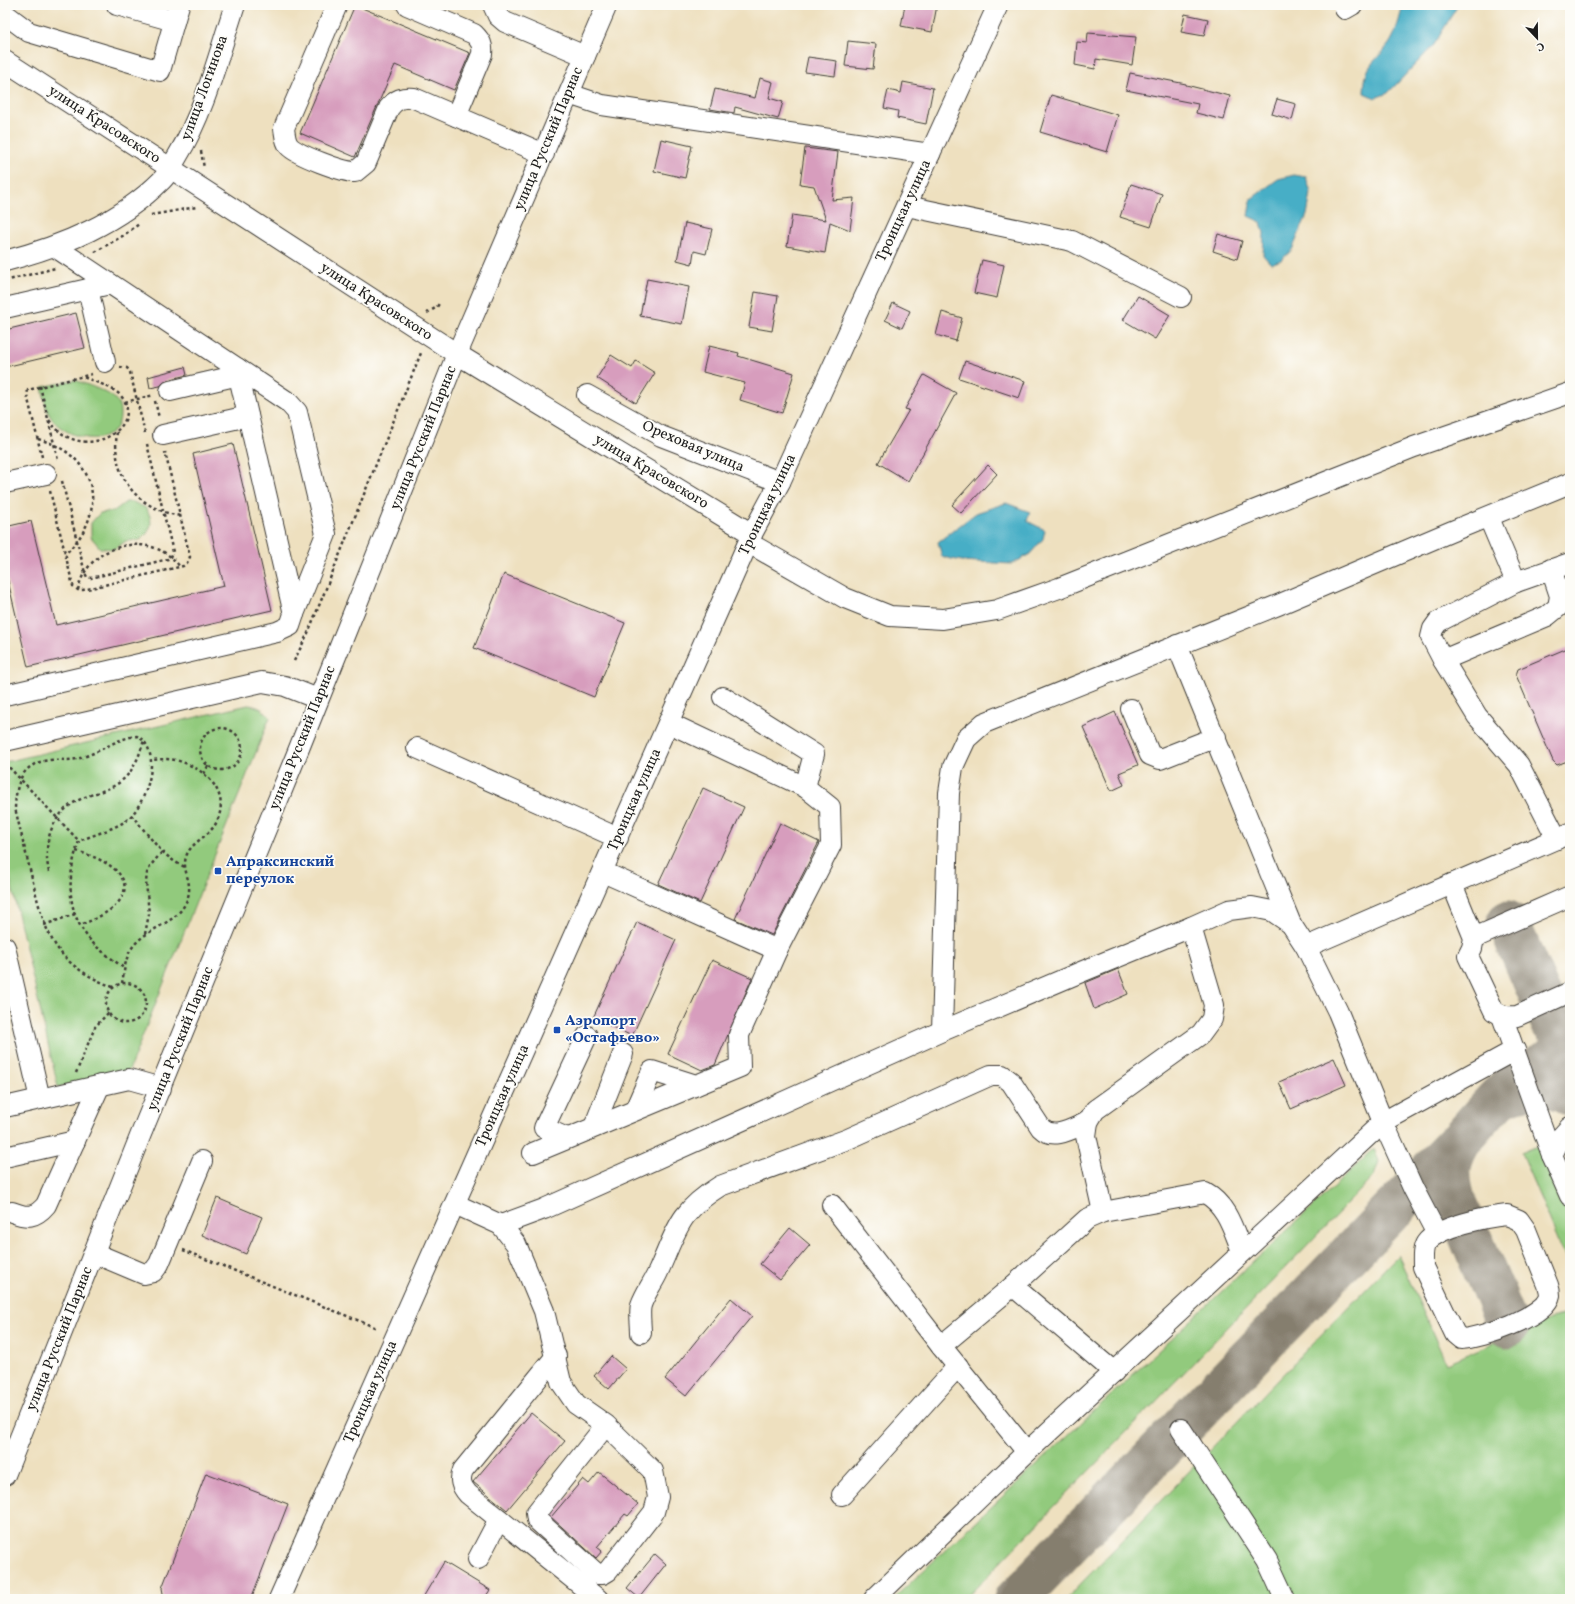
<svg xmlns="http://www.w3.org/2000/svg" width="1575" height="1604" viewBox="0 0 1575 1604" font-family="Vollkorn,serif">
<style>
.green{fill:#92ca7d;stroke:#57734c}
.water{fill:#47aec6;stroke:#326571}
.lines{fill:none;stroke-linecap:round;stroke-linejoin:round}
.taxiway{stroke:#857e6e;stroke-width:43}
.building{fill:#d79dbd}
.minor-casing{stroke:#3c3934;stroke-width:22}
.path{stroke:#3c3934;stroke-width:2.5;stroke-dasharray:3 3;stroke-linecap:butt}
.minor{stroke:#fff;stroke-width:20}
.transit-dot{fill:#1a4fb4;stroke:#fdfcf7;stroke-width:1.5}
.labels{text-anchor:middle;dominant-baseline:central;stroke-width:3.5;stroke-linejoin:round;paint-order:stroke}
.street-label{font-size:15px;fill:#1c1c1c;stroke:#fdfcf7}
.transit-label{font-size:15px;font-weight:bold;fill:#164399;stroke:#fdfcf7;text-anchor:start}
</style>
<rect width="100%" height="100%" fill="#fdfcf7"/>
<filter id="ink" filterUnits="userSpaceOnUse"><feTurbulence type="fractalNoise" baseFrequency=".025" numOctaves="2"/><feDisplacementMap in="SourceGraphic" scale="8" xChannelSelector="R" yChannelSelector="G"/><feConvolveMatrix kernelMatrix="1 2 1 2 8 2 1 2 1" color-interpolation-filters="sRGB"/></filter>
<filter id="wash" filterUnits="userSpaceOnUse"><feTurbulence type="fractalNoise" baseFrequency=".012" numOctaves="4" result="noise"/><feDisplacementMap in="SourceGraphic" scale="16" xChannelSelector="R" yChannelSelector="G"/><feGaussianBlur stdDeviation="0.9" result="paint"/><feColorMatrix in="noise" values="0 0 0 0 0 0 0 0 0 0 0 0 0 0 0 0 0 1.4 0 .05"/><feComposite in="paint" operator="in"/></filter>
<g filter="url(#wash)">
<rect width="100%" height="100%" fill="#eee0bf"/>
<g class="green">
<path d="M 75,380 C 85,384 110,392 116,400 C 120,404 120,410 120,415 C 119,452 61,440 49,414 C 45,407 44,396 42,387 Z"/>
<path d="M 126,502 L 133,502 L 146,508 C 154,521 152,531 140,540 L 126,541 L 114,549 L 100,548 L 91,537 L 91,523 L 100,513 L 114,511 Z"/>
<path d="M 248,705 C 258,706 263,709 270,717 L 129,1070 L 58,1087 L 5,857 L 5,762 Z"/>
<path d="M 1542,1144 L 1570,1208 L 1570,1268 L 1521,1153 Z"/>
<path d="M 1374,1149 L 1379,1161 L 1374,1176 L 965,1599 L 893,1599 Z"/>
<path d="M 1398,1255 L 1446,1363 L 1570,1311 L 1570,1599 L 1066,1599 Z"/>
</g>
<g class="water">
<path d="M 1403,5 L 1458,5 L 1434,45 L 1388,93 L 1375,98 L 1364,93 C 1365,63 1373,65 1389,44 C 1396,34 1400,17 1403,5 Z"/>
<path d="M 1294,175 L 1306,177 L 1311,193 L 1307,215 L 1292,250 L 1281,260 L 1271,264 L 1263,255 L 1264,233 L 1261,222 L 1248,216 L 1251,199 L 1278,179 Z"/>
<path d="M 1006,503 L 1030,512 L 1027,521 L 1045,530 L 1043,539 L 1030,554 L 1012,564 L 962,561 L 942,557 L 938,542 L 976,513 Z"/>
</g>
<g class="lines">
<g class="taxiway">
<path d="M 1508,922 L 1552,1023 L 1563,1035 L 1570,1038"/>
<path d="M 1505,1094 C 1528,1085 1547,1082 1570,1094"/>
<path d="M 1463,1137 C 1448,1160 1447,1174 1454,1199 L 1508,1326"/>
<path d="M 1016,1599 L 1463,1137 C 1486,1111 1508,1082 1539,1066 C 1549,1061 1560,1057 1570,1053"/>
</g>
</g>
<g id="blocks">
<g class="building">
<path d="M 355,5 L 470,53 L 454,90 L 395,65 L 355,157 L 300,133 Z"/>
<path d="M 905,5 L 937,5 L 932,32 L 901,26 Z"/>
<path d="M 1185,14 L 1208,19 L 1204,36 L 1181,32 Z"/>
<path d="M 1088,33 L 1136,37 L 1132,65 L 1096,59 L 1095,69 L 1075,65 L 1077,42 L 1087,43 Z"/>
<path d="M 848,41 L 876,44 L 873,69 L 845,66 Z"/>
<path d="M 808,57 L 837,61 L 835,76 L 805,72 Z"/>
<path d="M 1130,73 L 1186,84 L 1186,85 L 1230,96 L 1224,120 L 1196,113 L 1198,104 L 1126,90 Z"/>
<path d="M 760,78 L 773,82 L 769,98 L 783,102 L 778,119 L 735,107 L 734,113 L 710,109 L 715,89 L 755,98 Z"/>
<path d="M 903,82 L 933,88 L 926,124 L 897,118 L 898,111 L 884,108 L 888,90 L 901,93 Z"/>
<path d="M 1051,95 L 1118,115 L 1107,152 L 1040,132 Z"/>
<path d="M 1277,99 L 1296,104 L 1292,120 L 1272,114 Z"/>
<path d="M 661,139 L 692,146 L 685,178 L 654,171 Z"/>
<path d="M 805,148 L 838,152 L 832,200 L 854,198 L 850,230 L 830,222 L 825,253 L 787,246 L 792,215 L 826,220 L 814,186 L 800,184 Z"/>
<path d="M 1131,184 L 1162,194 L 1151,227 L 1120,217 Z"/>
<path d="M 685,223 L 712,229 L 706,254 L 694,251 L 692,264 L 677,260 Z"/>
<path d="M 1218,234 L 1242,241 L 1237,259 L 1213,251 Z"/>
<path d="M 982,260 L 1004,265 L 997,298 L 974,293 Z"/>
<path d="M 647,279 L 689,287 L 682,324 L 640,316 Z"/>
<path d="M 755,292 L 778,296 L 772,331 L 749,327 Z"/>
<path d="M 1138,296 L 1170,315 L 1155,339 L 1123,320 Z"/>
<path d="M 893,303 L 910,311 L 902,328 L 885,320 Z"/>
<path d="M 942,312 L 962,318 L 956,341 L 936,335 Z"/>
<path d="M 76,313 L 85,348 L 5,367 L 5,330 Z"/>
<path d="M 709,346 L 739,353 L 738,356 L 794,373 L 782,413 L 740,400 L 745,383 L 703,372 Z"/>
<path d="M 611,355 L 632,368 L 636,361 L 655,373 L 636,403 L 597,378 Z"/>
<path d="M 965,361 L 1025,381 L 1019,398 L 959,378 Z"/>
<path d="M 185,367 L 187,375 L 167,380 L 160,386 L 150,388 L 148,377 Z"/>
<path d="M 924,375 L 956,393 L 908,481 L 878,463 L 909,410 L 905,409 Z"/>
<path d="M 233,444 L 272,610 L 28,667 L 5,568 L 5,527 L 31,521 L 56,625 L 224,586 L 193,454 Z"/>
<path d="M 988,465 L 997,474 L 961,513 L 952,505 Z"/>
<path d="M 504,574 L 625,623 L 594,697 L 474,648 Z"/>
<path d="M 1570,647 L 1570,760 L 1557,765 L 1553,761 L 1516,675 L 1518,669 Z"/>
<path d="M 1115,712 L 1138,765 L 1119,773 L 1124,785 L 1111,791 L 1083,727 Z"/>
<path d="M 703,788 L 744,807 L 700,903 L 658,884 Z"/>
<path d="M 780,823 L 819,842 L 772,935 L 735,919 Z"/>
<path d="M 637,922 L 676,940 L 632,1036 L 593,1018 Z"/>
<path d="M 712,960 L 752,978 L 715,1065 L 702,1070 L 668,1054 Z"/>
<path d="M 1118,969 L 1128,994 L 1094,1009 L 1085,983 Z"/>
<path d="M 1334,1058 L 1346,1085 L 1291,1109 L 1279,1082 Z"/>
<path d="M 217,1198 L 262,1217 L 246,1254 L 202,1235 Z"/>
<path d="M 790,1228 L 810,1245 L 780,1280 L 760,1264 Z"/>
<path d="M 731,1298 L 752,1316 L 686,1396 L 665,1379 Z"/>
<path d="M 611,1356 L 626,1369 L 609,1389 L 594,1376 Z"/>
<path d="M 531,1413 L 565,1441 L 507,1510 L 473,1482 Z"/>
<path d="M 599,1472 L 638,1504 L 628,1516 L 625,1514 L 597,1547 L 602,1551 L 596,1558 L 551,1517 L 583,1479 L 589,1484 Z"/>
<path d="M 206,1473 L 288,1504 L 251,1599 L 164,1599 L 162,1588 Z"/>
<path d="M 655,1554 L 666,1564 L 639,1598 L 627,1588 Z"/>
<path d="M 444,1562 L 490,1590 L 484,1599 L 422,1599 Z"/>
</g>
</g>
</g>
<g filter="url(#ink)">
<use href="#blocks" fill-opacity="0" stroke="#3c3934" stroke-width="1"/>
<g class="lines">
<g class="minor-casing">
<g id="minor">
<path d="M 117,5 L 174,21"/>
<path d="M 337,5 L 284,128 C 285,135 285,141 289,146 C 297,155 343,172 355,172 L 366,163 L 389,108 C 396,99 402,97 414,98 L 544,154"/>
<path d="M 407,5 L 474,34 C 481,41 483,45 482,54 L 456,116"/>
<path d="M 493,5 L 498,16 L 505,22 L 585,56"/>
<path d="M 1345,9 L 1352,5"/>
<path d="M 5,14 L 29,32 L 160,71 L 179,5"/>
<path d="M 5,61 L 457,354 L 752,534"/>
<path d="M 569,94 L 602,105 L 930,154"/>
<path d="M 907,206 L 1072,241 L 1181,297"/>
<path d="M 55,247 L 288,402 L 297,412 L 326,534 L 294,614"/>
<path d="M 5,261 C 63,246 119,223 162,180 C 168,174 172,165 177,157 C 205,111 218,56 235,5"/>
<path d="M 88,289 L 105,362"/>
<path d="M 5,308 L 110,284"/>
<path d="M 170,391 L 239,375"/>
<path d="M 587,395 L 661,436 L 780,482"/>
<path d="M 163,435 L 248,416"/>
<path d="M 5,483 L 46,474"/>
<path d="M 1489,518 L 1516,582"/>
<path d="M 749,543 L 845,598 L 890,616 L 943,619 L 997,610 L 1059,588 L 1414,447 L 1570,393"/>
<path d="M 1177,645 L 1291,924"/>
<path d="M 1443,660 L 1547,616 L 1558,607 L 1560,596 L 1551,569"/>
<path d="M 5,695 L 277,632 L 290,626 L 294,614 L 237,368"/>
<path d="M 723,697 L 814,754 L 805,787"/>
<path d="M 1131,709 L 1150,755 L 1160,759 L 1216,737"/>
<path d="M 5,741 L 262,682 L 285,686 L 318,699"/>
<path d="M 417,748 L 618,838"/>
<path d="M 1557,839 L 1519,765 L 1477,716 L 1443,660 L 1431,637 L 1433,629 L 1438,622 L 1516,582 L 1570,563"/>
<path d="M 603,872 L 777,950 L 831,845 L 830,807 L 805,787 L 669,723"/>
<path d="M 1452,884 L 1474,938 L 1472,948 L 1468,956 L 1494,1011 C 1502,1016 1508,1017 1517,1016 L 1570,992"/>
<path d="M 1474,938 L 1570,896"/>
<path d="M 5,947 L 40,1099 L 5,1107"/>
<path d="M 1306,947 L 1570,833"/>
<path d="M 1502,1016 L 1552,1155 L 1570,1196"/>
<path d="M 942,1031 L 949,793 L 953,767 L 966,739 L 984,723 L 1278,605 L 1450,532 L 1570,483"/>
<path d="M 40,1099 L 129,1079 L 161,1088"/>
<path d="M 635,1110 L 652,1071 L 696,1085"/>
<path d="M 594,1127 L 623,1054"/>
<path d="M 567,1138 L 544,1128 L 587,1036"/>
<path d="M 533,1153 L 740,1067 L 739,1035 L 777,950"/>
<path d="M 1552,1155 L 1561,1137 L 1570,1127"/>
<path d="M 5,1157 L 75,1141"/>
<path d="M 455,1204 L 501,1225 L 544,1209 L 942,1031 L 1081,972 L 1191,927 L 1229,910 L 1252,907 L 1272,911 L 1291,924 L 1306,947 L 1338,1012 L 1383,1122 L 1413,1188 L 1437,1234"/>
<path d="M 832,1205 L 941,1346 L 1027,1452"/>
<path d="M 12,1212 C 27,1218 35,1218 46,1205 L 100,1085"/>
<path d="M 1103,1212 L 1086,1136 L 1088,1122 L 1095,1110 L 1201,1034 L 1212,1019 L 1214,1005 L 1191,927"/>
<path d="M 1507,1215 L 1519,1220 L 1526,1230 L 1548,1285 C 1549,1288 1550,1292 1550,1295 C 1546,1317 1480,1338 1461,1339 L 1455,1334 L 1423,1267 C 1423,1260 1422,1249 1426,1243 C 1438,1226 1488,1217 1507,1215 Z"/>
<path d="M 501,1225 L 516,1244 L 544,1311 L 561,1382 L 576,1404 L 606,1425 L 653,1471 L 658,1497 L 654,1512 L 608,1571 L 603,1574 L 597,1574 L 537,1520 L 536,1513 L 606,1425"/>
<path d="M 94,1253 L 144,1274 L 153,1272 L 159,1264 L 202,1161"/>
<path d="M 1013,1286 L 1114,1372"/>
<path d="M 641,1333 C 641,1324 639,1312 641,1305 C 645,1293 653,1283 658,1272 C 677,1230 678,1212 720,1186 L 848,1139 L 991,1075 L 1002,1075 L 1011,1082 L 1041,1128 C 1054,1141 1073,1128 1088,1122"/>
<path d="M 941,1346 L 1013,1286 L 1087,1219 L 1103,1212 L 1205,1193 C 1227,1205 1233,1229 1242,1251"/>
<path d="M 556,1356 L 463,1470 C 459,1480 461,1486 468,1494 L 598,1599"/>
<path d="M 1181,1429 L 1267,1560 L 1285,1599"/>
<path d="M 5,1475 L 141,1134 L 296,756 L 457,354 L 607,5"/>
<path d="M 842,1495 L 958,1366"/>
<path d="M 478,1559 L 499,1519"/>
<path d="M 279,1599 L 752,534 L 780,482 L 998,5"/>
<path d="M 874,1599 L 1027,1452 L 1383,1122 L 1515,1050"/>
</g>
</g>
<g class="path">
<path d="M 201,151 L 204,168"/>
<path d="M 151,215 L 197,207"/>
<path d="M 95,252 L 124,235 L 139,224"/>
<path d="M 5,281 L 55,268"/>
<path d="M 427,313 L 437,307 L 440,302"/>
<path d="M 120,367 L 127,368 L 130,372 L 145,433"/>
<path d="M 40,386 L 58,460"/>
<path d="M 155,401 L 159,418"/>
<path d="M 125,402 L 154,395"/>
<path d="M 49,420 C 82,468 147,426 121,396 C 115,388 93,381 83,377"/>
<path d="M 117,432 C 111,476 136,508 180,516"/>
<path d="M 38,439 C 98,455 110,513 65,554"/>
<path d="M 42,457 L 27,395 L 28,390 L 92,374"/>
<path d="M 62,481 L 85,573 L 87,577 L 91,578 L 168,559 L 171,557 L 173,552 L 147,444"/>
<path d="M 50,491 L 73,586 L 78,590 L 83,590 L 183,566 L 187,563 L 190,557 L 165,452"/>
<path d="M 78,590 C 87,543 152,528 180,567"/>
<path d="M 294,661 L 308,633 L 421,353"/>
<circle cx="221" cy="749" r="21"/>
<path d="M 5,763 L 79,841"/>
<path d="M 204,774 L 208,766"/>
<path d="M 131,815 C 149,834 161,857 185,867"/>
<path d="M 76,851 C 137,868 143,902 80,925"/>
<path d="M 49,872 C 42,842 52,811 83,798 C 94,793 106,791 117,784 C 133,774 139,757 144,740"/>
<path d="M 44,925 L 75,914"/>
<path d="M 145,934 L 149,914 L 146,882 L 147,873 L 151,865 L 162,852"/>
<path d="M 122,983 C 124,973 125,960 130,951 C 143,928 174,926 185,904 C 196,884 181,873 186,857 C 190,842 211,836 217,821 C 230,794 207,770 182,762 C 172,758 162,759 152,760"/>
<circle cx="126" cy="1003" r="20"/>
<path d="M 113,987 C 57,965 46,938 33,882 C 27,858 21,833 15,808 C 16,784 21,763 50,760 C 65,759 71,762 86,756 C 104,750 117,738 137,736 C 165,750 146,808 124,822 C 111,830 93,835 79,841 C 66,880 65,918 98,948 C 107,955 116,962 125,969"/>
<path d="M 76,1073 L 95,1027 L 108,1013"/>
<path d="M 183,1250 L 377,1328"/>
</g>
<use href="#minor" class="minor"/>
</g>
</g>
<g class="transit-dot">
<rect x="214" y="867" width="8" height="8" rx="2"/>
<rect x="553" y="1026" width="8" height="8" rx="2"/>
</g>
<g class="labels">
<g class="street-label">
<text transform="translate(205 88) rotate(-70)">улица Логинова</text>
<text transform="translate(104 125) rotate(33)">улица Красовского</text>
<text transform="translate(549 139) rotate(-67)">улица Русский Парнас</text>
<text transform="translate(904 211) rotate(-65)">Троицкая улица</text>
<text transform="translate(376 302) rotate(33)">улица Красовского</text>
<text transform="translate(424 438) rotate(-68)">улица Русский Парнас</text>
<text transform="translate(693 447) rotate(23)">Ореховая улица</text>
<text transform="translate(651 472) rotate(31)">улица Красовского</text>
<text transform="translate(768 505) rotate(-64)">Троицкая улица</text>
<text transform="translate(303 738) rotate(-68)">улица Русский Парнас</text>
<text transform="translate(635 800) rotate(-66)">Троицкая улица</text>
<text transform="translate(181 1039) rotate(-68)">улица Русский Парнас</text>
<text transform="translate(503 1096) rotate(-66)">Троицкая улица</text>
<text transform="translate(60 1339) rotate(-68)">улица Русский Парнас</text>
<text transform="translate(371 1392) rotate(-66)">Троицкая улица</text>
</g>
<g class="transit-label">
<text x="226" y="862">Апраксинский<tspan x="226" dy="17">переулок</tspan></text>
<text x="565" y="1021">Аэропорт<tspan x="565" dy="17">«Остафьево»</tspan></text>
</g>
</g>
<rect width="1575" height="1604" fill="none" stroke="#fdfcf7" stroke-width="20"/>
<g transform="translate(1537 38) rotate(158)" stroke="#fdfcf7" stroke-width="3" paint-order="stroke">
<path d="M0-3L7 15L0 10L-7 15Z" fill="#1c1c1c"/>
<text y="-6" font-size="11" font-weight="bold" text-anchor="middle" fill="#1c1c1c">С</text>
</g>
</svg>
